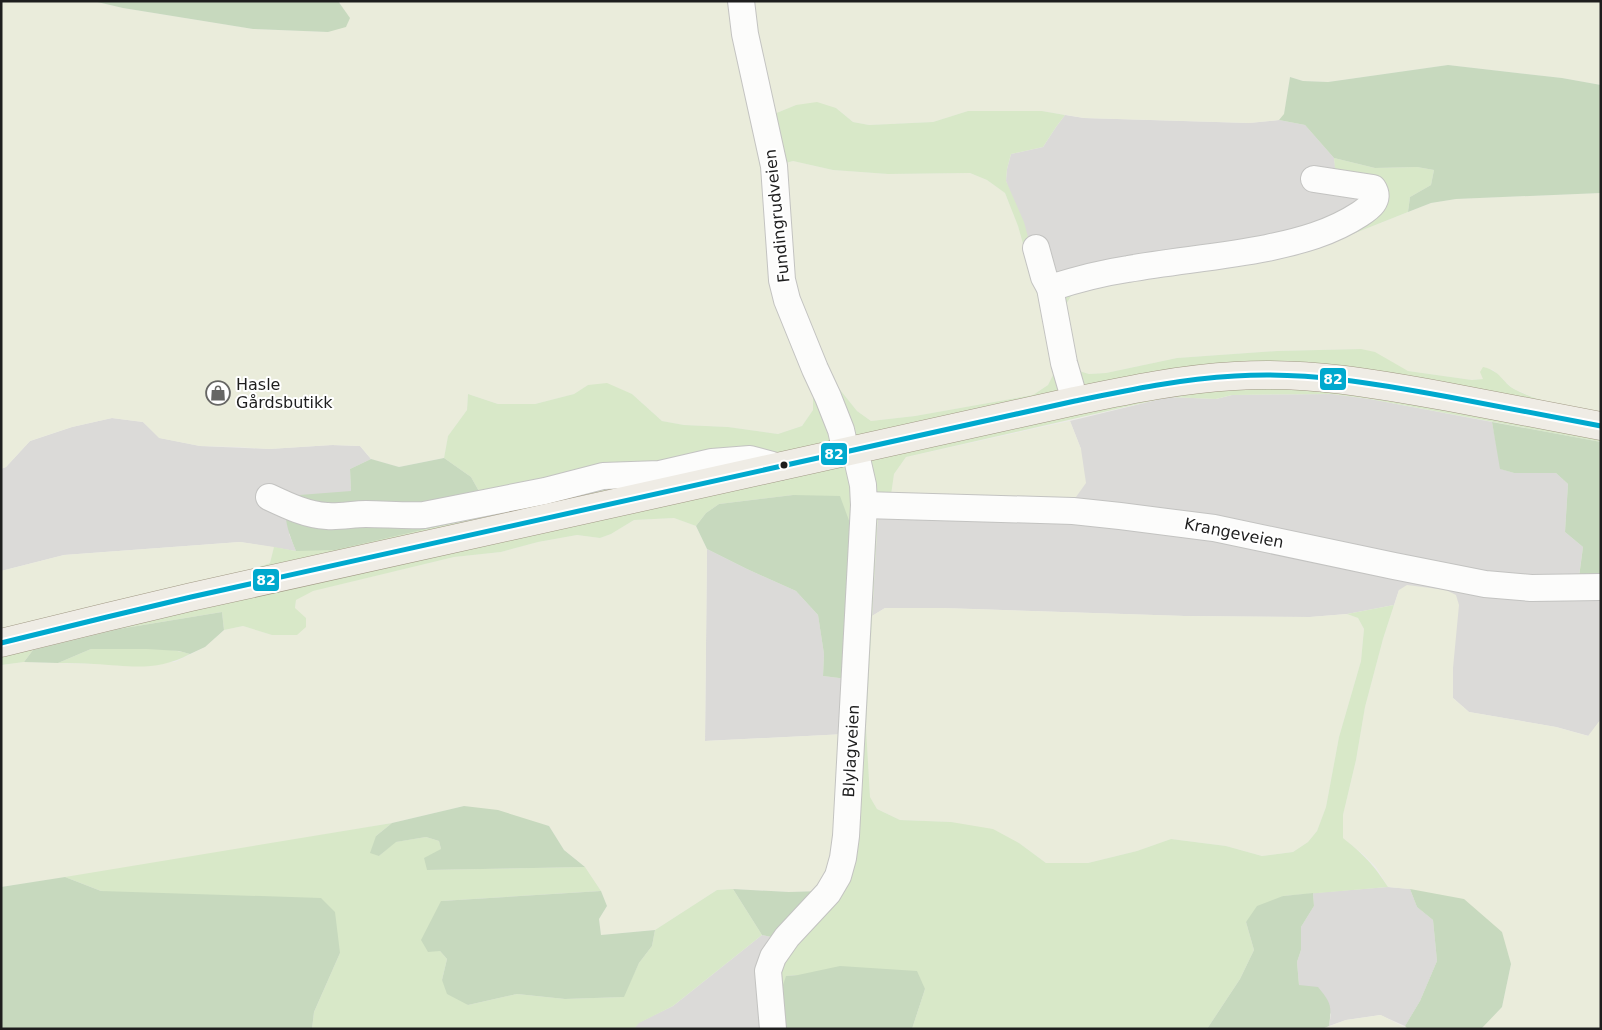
<svg xmlns="http://www.w3.org/2000/svg" width="1602" height="1030" viewBox="0 0 1602 1030" font-family="'DejaVu Sans',sans-serif">
<style>
.residential{fill:#dbdad8}
.farmland{fill:#eaecdb}
.grass{fill:#d8e8c8;fill-rule:evenodd}
.forest{fill:#c7d9be}
.lines{fill:none;stroke-linecap:round;stroke-linejoin:round}
.minor-casing{stroke:#c3c3c1;stroke-width:28}
.major-casing{stroke:#a19985;stroke-width:29}
.minor{stroke:#fcfcfb;stroke-width:26}
.major{stroke:#efece5;stroke-width:28}
.bus-1-casing{stroke:#fff;stroke-width:9}
.bus-1{stroke:#00a9ce;stroke-width:5}
.bus-dot{fill:#1e1e1e;stroke:#fff;stroke-width:2}
.labels{text-anchor:middle;dominant-baseline:central;stroke-width:4;stroke-linejoin:round;paint-order:stroke}
.street-label{font-size:16px;fill:#1e1e1e;stroke:#fff}
.poi-label{font-size:16px;fill:#1e1e1e;stroke:#fff;text-anchor:start}
.line-badge{stroke:#fff;stroke-width:2}
.badge-label{font-size:14px;text-anchor:middle;font-weight:bold;fill:#fff}
</style>
<rect width="100%" height="100%" fill="#ecebe7"/>
<g class="residential">
<path d="M 1065,115 L 1084,118 L 1249,123 L 1279,120 L 1305,125 L 1334,158 L 1338,189 L 1361,195 L 1339,232 L 1041,287 L 1006,181 L 1007,169 L 1011,154 L 1043,147 L 1056,127 Z"/>
<path d="M 1332,394 L 1370,399 L 1492,422 L 1501,469 L 1514,473 L 1556,473 L 1568,484 L 1565,532 L 1583,547 L 1579,576 L 1601,575 L 1601,719 L 1589,736 L 1556,727 L 1469,712 L 1453,698 L 1453,668 L 1399,590 L 1394,605 L 1347,614 L 1310,617 L 1185,616 L 942,608 L 885,608 L 872,616 L 878,513 L 1081,449 L 1070,421 L 1169,397 L 1216,399 L 1232,395 Z"/>
<path d="M 112,418 L 143,422 L 160,438 L 200,446 L 269,449 L 332,445 L 360,446 L 371,459 L 350,469 L 351,491 L 289,534 L 296,551 L 240,542 L 64,555 L 1,571 L 1,469 L 6,467 L 30,441 L 72,427 Z"/>
<path d="M 707,549 L 747,569 L 796,591 L 818,615 L 824,654 L 823,676 L 847,679 L 846,734 L 705,741 Z"/>
<path d="M 1388,887 L 1410,889 L 1417,907 L 1433,920 L 1437,961 L 1420,1001 L 1405,1026 L 1380,1015 L 1346,1020 L 1329,1026 L 1331,1014 L 1299,985 L 1297,962 L 1301,950 L 1301,927 L 1314,906 L 1313,893 Z"/>
<path d="M 762,935 L 776,938 L 764,1029 L 634,1029 L 638,1023 L 673,1006 Z"/>
</g>
<g class="farmland">
<path d="M 1,1 L 93,1 L 123,8 L 253,29 L 328,32 L 341,4 L 338,1 L 731,1 L 813,390 L 813,410 L 802,426 L 778,434 L 728,427 L 684,425 L 662,421 L 632,394 L 588,385 L 574,394 L 535,404 L 498,404 L 468,394 L 467,410 L 448,436 L 444,458 L 399,467 L 371,459 L 360,446 L 332,445 L 269,449 L 239,447 L 200,446 L 159,438 L 143,422 L 112,418 L 72,427 L 30,441 L 6,467 L 1,469 Z"/>
<path d="M 750,1 L 1601,1 L 1601,85 L 1562,78 L 1448,65 L 1328,82 L 1303,81 L 1290,77 L 1284,115 L 1279,120 L 1249,123 L 1084,118 L 1042,111 L 968,111 L 933,122 L 869,125 L 853,122 L 836,108 L 796,105 L 774,114 Z"/>
<path d="M 793,161 L 833,170 L 888,174 L 970,173 L 987,180 L 1005,193 L 1018,226 L 1047,330 L 1054,373 L 1048,385 L 1033,395 L 915,416 L 871,421 L 857,411 L 837,386 L 793,287 L 782,164 Z"/>
<path d="M 1601,193 L 1601,412 L 1549,404 L 1512,388 L 1492,369 L 1483,379 L 1472,380 L 1408,371 L 1361,349 L 1277,351 L 1177,358 L 1106,373 L 1089,374 L 1079,371 L 1065,306 L 1071,296 L 1084,284 L 1335,241 L 1431,203 L 1456,199 Z"/>
<path d="M 1070,421 L 1081,449 L 1086,483 L 1076,497 L 934,497 L 891,495 L 894,474 L 906,457 Z"/>
<path d="M 674,518 L 696,526 L 707,549 L 705,741 L 846,734 L 842,830 L 821,891 L 789,892 L 733,889 L 717,890 L 655,930 L 601,935 L 599,919 L 607,906 L 601,891 L 585,867 L 564,850 L 549,826 L 464,806 L 392,823 L 148,865 L 1,887 L 1,665 L 24,662 L 92,664 L 175,662 L 205,647 L 224,630 L 243,626 L 272,635 L 295,608 L 296,600 L 312,591 L 454,557 L 501,552 L 538,542 L 577,535 L 600,538 L 611,534 L 634,520 Z"/>
<path d="M 240,542 L 274,547 L 270,563 L 241,574 L 1,630 L 1,571 L 64,555 Z"/>
<path d="M 1407,585 L 1446,590 L 1456,595 L 1459,605 L 1453,668 L 1453,698 L 1469,712 L 1556,727 L 1588,736 L 1601,719 L 1601,1029 L 1480,1029 L 1502,1007 L 1511,964 L 1410,889 L 1388,887 L 1376,867 L 1364,855 L 1343,838 L 1343,815 L 1356,760 L 1365,707 L 1383,639 L 1399,590 Z"/>
<path d="M 885,608 L 942,608 L 1185,616 L 1310,617 L 1347,614 L 1358,618 L 1364,629 L 1361,661 L 1339,737 L 1326,807 L 1317,831 L 1308,842 L 1293,852 L 1262,856 L 1226,846 L 1171,839 L 1137,851 L 1088,863 L 1046,863 L 1019,843 L 951,822 L 900,820 L 877,809 L 870,797 L 866,727 L 872,616 Z"/>
<path d="M 1381,1015 L 1408,1029 L 1322,1029 L 1346,1020 Z"/>
</g>
<g class="grass">
<path d="M 817,102 L 836,108 L 853,122 L 869,125 L 933,122 L 968,111 L 1042,111 L 1065,115 L 1056,127 L 1043,147 L 1011,154 L 1007,169 L 1006,181 L 1024,222 L 1041,286 L 1084,284 L 1071,296 L 1065,306 L 1079,371 L 1089,374 L 1106,373 L 1177,358 L 1277,351 L 1361,349 L 1375,352 L 1408,371 L 1472,380 L 1483,379 L 1480,372 L 1483,367 C 1501,371 1502,382 1514,389 C 1543,404 1569,407 1601,412 L 1601,442 L 1370,399 L 1332,394 L 1232,395 L 1216,399 L 1169,397 L 906,457 L 894,474 L 891,495 L 878,513 L 866,727 L 870,797 L 877,809 L 900,820 L 951,822 L 993,829 L 1019,843 L 1046,863 L 1088,863 L 1137,851 L 1171,839 L 1226,846 L 1262,856 L 1293,852 L 1308,842 L 1317,831 L 1326,807 L 1339,737 L 1361,661 L 1364,629 L 1358,618 L 1347,614 L 1394,605 L 1383,639 L 1365,707 L 1356,760 L 1343,815 L 1343,838 C 1363,854 1374,865 1388,887 L 1283,896 L 1246,922 L 1254,950 L 1240,979 L 1207,1029 L 912,1029 L 925,989 L 798,975 L 786,976 L 784,1029 L 760,977 L 814,901 L 839,858 L 847,679 L 793,495 L 719,504 L 706,513 L 696,526 L 674,518 L 634,520 L 611,534 L 600,538 L 577,535 L 538,542 L 501,552 L 454,557 L 313,591 L 296,600 L 295,608 L 306,618 L 306,627 L 297,635 L 272,635 L 243,626 L 224,630 L 222,612 L 119,629 L 33,650 L 24,662 L 1,665 L 1,630 L 241,574 L 270,563 L 274,547 L 296,551 L 480,493 L 471,477 L 444,458 L 448,436 L 467,410 L 468,394 L 498,404 L 535,404 L 574,394 L 588,385 L 607,383 L 632,394 L 662,421 L 684,425 L 728,427 L 778,434 L 802,426 L 813,410 L 813,390 L 764,192 L 752,117 L 774,114 L 796,105 ZM 793,161 L 833,170 L 888,174 L 970,173 L 987,180 L 1005,193 L 1018,226 L 1047,330 L 1054,373 L 1048,385 L 1033,395 L 915,416 L 871,421 L 857,411 L 837,386 L 793,287 L 782,164 Z"/>
<path d="M 1334,158 L 1375,168 L 1417,167 L 1434,170 L 1431,185 L 1410,197 L 1408,212 L 1335,241 L 1361,196 L 1337,189 Z"/>
<path d="M 91,649 C 123,649 159,645 190,654 C 156,672 131,666 94,664 C 82,663 70,663 58,663 Z"/>
<path d="M 392,823 L 376,836 L 379,856 L 395,842 L 426,837 L 439,841 L 441,849 L 427,870 L 585,867 L 601,891 L 441,901 L 440,951 L 447,959 L 442,980 L 468,1005 L 517,994 L 565,999 L 623,997 L 639,963 L 652,946 L 655,930 L 717,890 L 733,889 L 762,935 L 673,1006 L 639,1023 L 634,1029 L 312,1029 L 314,1012 L 340,953 L 101,891 L 65,877 Z"/>
</g>
<g class="forest">
<path d="M 93,1 L 338,1 L 350,18 L 346,27 L 328,32 L 253,29 L 123,8 Z"/>
<path d="M 1448,65 L 1562,78 L 1601,85 L 1601,193 L 1456,199 L 1431,203 L 1408,212 L 1410,197 L 1431,185 L 1434,170 L 1417,167 L 1375,168 L 1334,158 L 1305,125 L 1279,120 L 1284,114 L 1290,77 L 1303,81 L 1328,82 Z"/>
<path d="M 1492,422 L 1601,442 L 1601,575 L 1579,577 L 1583,547 L 1565,532 L 1568,484 L 1556,473 L 1514,473 L 1500,469 Z"/>
<path d="M 444,458 L 471,477 L 480,493 L 500,512 L 335,550 L 296,551 C 287,529 284,520 286,496 L 351,491 L 350,469 L 371,459 L 399,467 Z"/>
<path d="M 793,495 L 840,496 L 851,526 L 847,679 L 823,676 L 824,654 L 818,615 L 796,591 L 747,569 L 707,549 L 696,526 L 706,513 L 719,504 Z"/>
<path d="M 222,612 L 224,630 L 205,647 L 190,654 L 179,651 L 147,649 L 91,649 L 58,663 L 24,662 L 33,650 L 119,629 Z"/>
<path d="M 464,806 L 498,810 L 549,826 L 564,850 L 585,867 L 427,870 L 424,858 L 441,849 L 439,841 L 426,837 L 396,842 L 379,856 L 370,853 L 376,836 L 392,823 Z"/>
<path d="M 65,877 L 101,891 L 321,898 L 335,912 L 340,953 L 314,1012 L 312,1029 L 1,1029 L 1,887 Z"/>
<path d="M 733,889 L 789,892 L 821,891 L 776,938 L 762,935 Z"/>
<path d="M 1410,889 L 1464,899 L 1502,932 L 1511,964 L 1502,1007 L 1482,1028 L 1408,1029 L 1405,1026 L 1420,1001 L 1437,961 L 1433,920 L 1417,907 Z"/>
<path d="M 601,891 L 607,906 L 599,919 L 601,935 L 655,930 L 652,946 L 639,963 L 624,997 L 565,999 L 517,994 L 468,1005 L 447,994 L 442,980 L 447,959 L 440,951 L 428,952 L 421,940 L 441,901 Z"/>
<path d="M 1313,893 L 1314,906 L 1301,927 L 1301,950 L 1297,962 L 1299,985 L 1318,987 C 1331,1003 1332,1005 1329,1026 L 1322,1029 L 1207,1029 L 1240,979 L 1254,950 L 1246,922 L 1257,906 L 1283,896 Z"/>
<path d="M 840,966 L 917,971 L 925,989 L 912,1029 L 784,1029 L 783,985 L 786,976 L 798,975 Z"/>
</g>
<g class="lines">
<g class="minor-casing">
<g id="minor">
<path d="M 741,1 L 745,34 L 774,166 L 782,280 L 787,300 L 815,369 L 828,397 L 841,430 L 846,452"/>
<path d="M 1036,248 L 1044,277 L 1050,288 L 1064,363 L 1075,401"/>
<path d="M 1050,288 C 1075,280 1101,273 1128,269 C 1174,261 1221,257 1267,248 C 1300,241 1331,233 1360,214 C 1369,208 1381,200 1373,188 L 1314,179"/>
<path d="M 269,497 C 288,506 307,515 327,516 C 340,517 353,514 366,514 C 385,514 404,516 424,515 L 545,491 L 603,476 L 660,474 L 712,462 L 750,459 L 780,467"/>
<path d="M 864,505 L 1073,511 L 1120,516 L 1214,528 L 1394,566 L 1485,584 L 1531,588 L 1601,587"/>
<path d="M 773,1029 L 768,971 L 773,957 L 787,937 L 828,893 L 838,876 L 843,858 L 846,836 L 864,505 L 863,485 L 855,450"/>
</g>
</g>
<g class="major-casing">
<path id="major" d="M 1,643 L 107,617 L 191,597 L 1075,401 C 1128,390 1180,379 1235,376 C 1307,371 1378,384 1449,397 C 1499,407 1550,416 1601,426"/>
</g>
<use href="#minor" class="minor"/>
<use href="#major" class="major"/>
<g class="bus-1-casing">
<path id="bus-1" d="M 1,643 L 107,617 L 191,597 L 1075,401 C 1128,390 1180,379 1235,376 C 1307,371 1378,384 1449,397 C 1499,407 1550,416 1601,426"/>
</g>
<use href="#bus-1" class="bus-1"/>
</g>
<defs>
<g id="shop-ring" transform="scale(1.25)"><circle r="9.5" fill="#fff" stroke="#666664" stroke-width="1.5"/><path d="M-5-2.5h2.3a2.7 3.5 0 0 1 5.4 0H5L5.5 6h-11ZM-1.5-2.5h3a1.5 2.3 0 0 0-3 0Z" fill="#666664"/></g>
</defs>
<g fill-rule="evenodd">
<use href="#shop-ring" x="218" y="393"/>
</g>
<circle class="bus-dot" cx="784" cy="465" r="4.5"/>
<g class="labels">
<g class="street-label">
<text transform="translate(777 216) rotate(-96)">Fundingrudveien</text>
<text transform="translate(1234 533) rotate(11)">Krangeveien</text>
<text transform="translate(851 751) rotate(-87)">Blylagveien</text>
</g>
<g class="poi-label">
<text x="236" y="384">Hasle<tspan x="236" dy="18">Gårdsbutikk</tspan></text>
</g>
</g>
<g class="line-badge">
<rect x="1319" y="367" width="28" height="24" rx="5" fill="#00a9ce"/>
<rect x="820" y="442" width="28" height="24" rx="5" fill="#00a9ce"/>
<rect x="252" y="568" width="28" height="24" rx="5" fill="#00a9ce"/>
</g>
<g class="badge-label">
<text x="1333" y="384">82</text>
<text x="834" y="459">82</text>
<text x="266" y="585">82</text>
</g>
<rect width="1602" height="1030" fill="none" stroke="#1e1e1e" stroke-width="5"/>
</svg>
